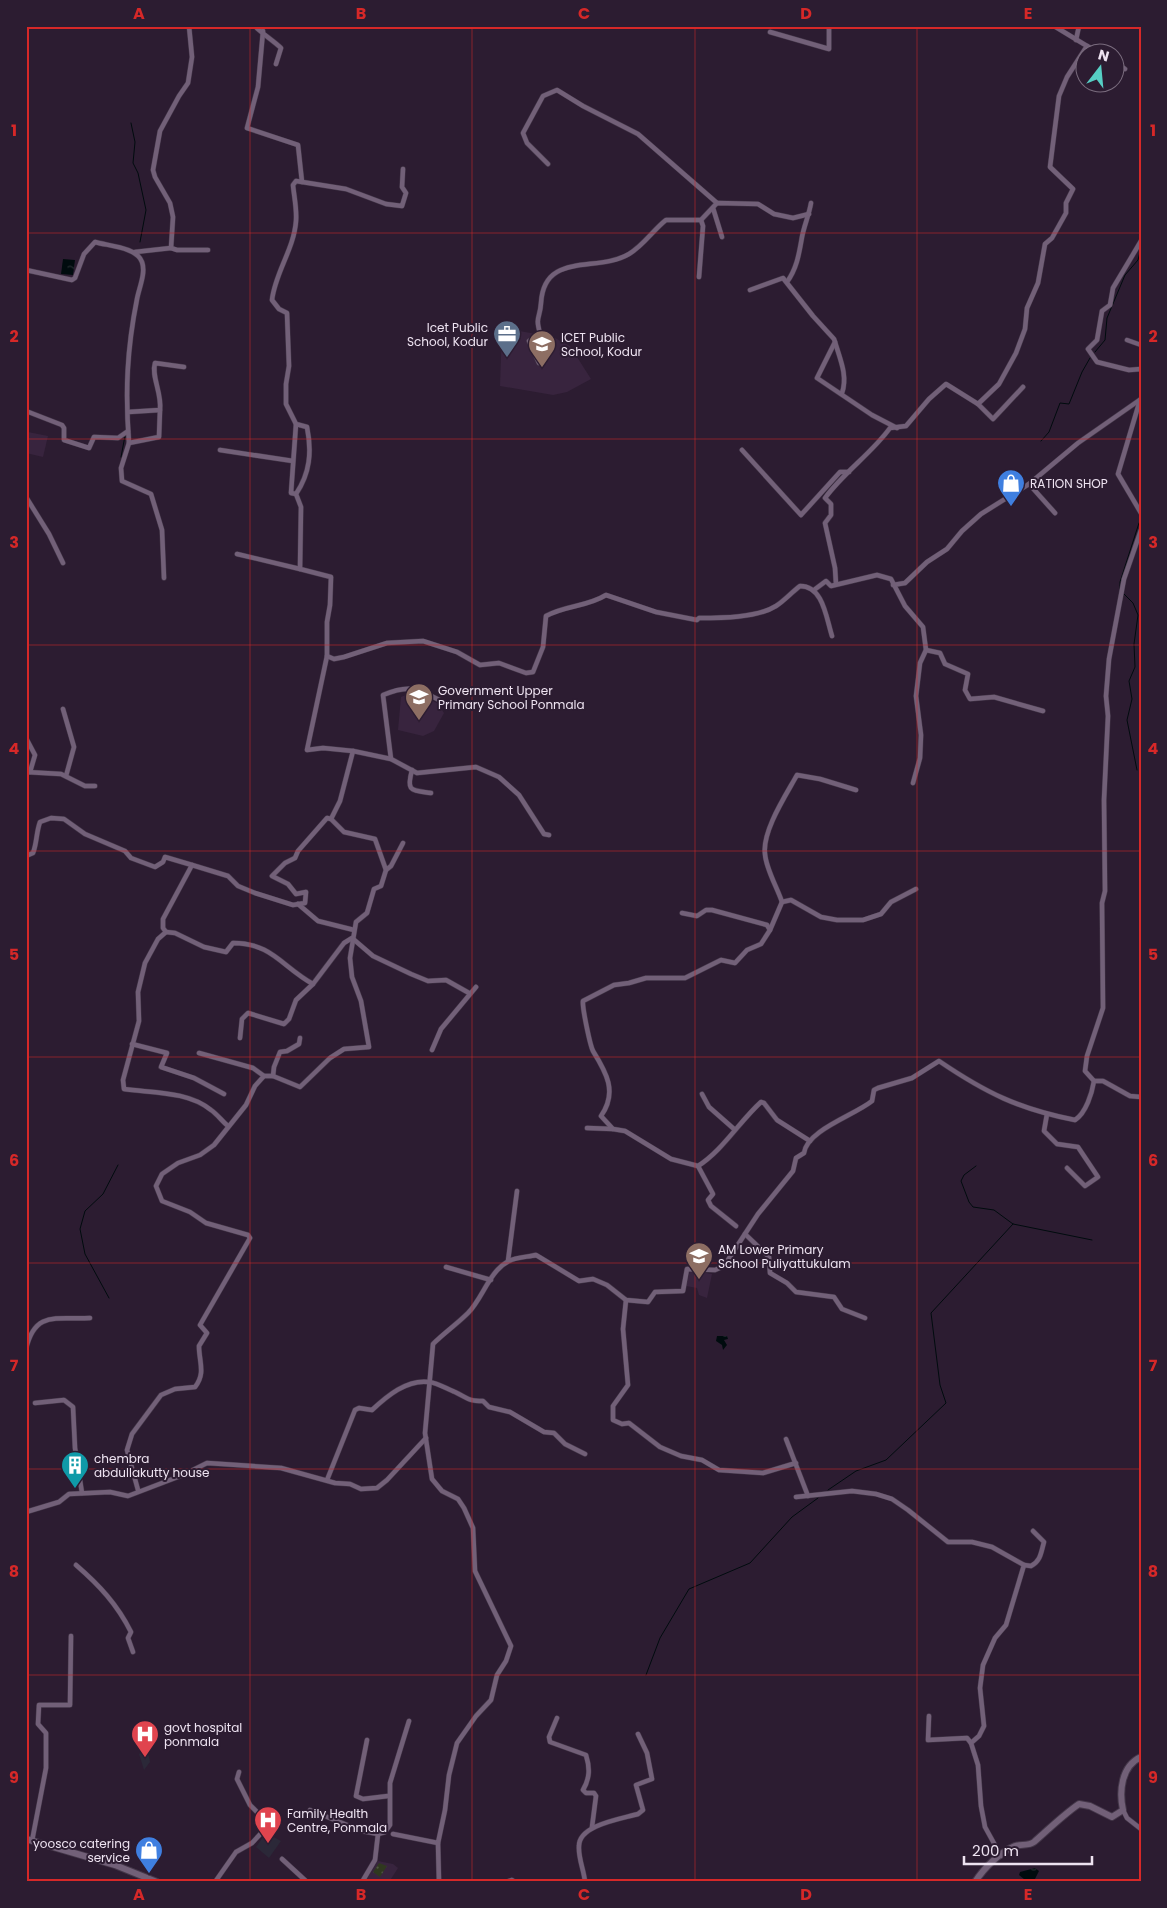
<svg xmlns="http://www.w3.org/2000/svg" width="1167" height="1908" viewBox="0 0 1167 1908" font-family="Poppins,sans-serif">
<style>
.built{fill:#38243e}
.medical{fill:#2b2838}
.park{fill:url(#park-dots)}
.water{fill:url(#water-ripples)}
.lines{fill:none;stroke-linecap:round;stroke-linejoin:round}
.stream{stroke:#000b0e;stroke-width:1}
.street-casing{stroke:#443749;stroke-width:5.5}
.secondary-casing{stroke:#443749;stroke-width:8}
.street{stroke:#726078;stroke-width:4.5}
.secondary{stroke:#726078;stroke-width:6}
.grid{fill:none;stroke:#d62828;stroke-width:1;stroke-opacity:0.55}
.labels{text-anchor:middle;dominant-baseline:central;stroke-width:4;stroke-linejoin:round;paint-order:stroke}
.poi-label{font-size:12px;fill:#eee3f1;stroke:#2c1c31;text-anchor:start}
.neatline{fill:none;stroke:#d62828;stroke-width:2}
.grid-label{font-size:16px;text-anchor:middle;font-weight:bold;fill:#d62828}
</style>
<defs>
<pattern id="park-dots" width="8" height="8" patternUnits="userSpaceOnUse" patternTransform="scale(1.25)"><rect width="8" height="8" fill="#30381f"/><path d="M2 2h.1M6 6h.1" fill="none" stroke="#4e5540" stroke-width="1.8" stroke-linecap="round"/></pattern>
<pattern id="water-ripples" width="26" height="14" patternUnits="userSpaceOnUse" patternTransform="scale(1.25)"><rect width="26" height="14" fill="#000b0e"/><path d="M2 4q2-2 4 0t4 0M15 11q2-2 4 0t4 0" fill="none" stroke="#262e32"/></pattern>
</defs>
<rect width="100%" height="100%" fill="#2c1c31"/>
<g class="built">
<path d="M 502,328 L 553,337 L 570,346 L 591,379 L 567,392 L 553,395 L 500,386 Z"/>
<path d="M 28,432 L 48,436 L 43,457 L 26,453 Z"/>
<path d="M 413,692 L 437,703 L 444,713 L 434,731 L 423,736 L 398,730 L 401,697 Z"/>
<path d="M 690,1270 L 712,1274 L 707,1298 L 699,1295 L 697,1288 L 686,1286 Z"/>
<path d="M 378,1861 L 393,1864 L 398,1868 L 389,1882 L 365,1882 Z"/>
</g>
<g class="medical">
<path d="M 147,1747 L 150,1762 L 144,1770 L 139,1754 Z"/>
<path d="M 266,1833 L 281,1841 L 269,1858 L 256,1847 Z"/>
</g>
<path class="park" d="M 379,1863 L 387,1866 L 380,1877 L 373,1872 Z"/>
<g class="water">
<path d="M 63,259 L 75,260 L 73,275 L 61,274 Z"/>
<path d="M 717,1336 L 727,1336 L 728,1339 L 724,1340 L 727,1345 L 723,1350 L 722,1345 L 716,1341 Z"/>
<path d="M 1035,1868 L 1039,1871 L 1035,1879 L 1025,1880 L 1019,1875 L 1020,1872 Z"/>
</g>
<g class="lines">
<g class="stream">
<path d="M 131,123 L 135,142 L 133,163 L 138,173 L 146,210 L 140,242"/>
<path d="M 1095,352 L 1105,340 L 1107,318 L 1125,275 L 1138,260 L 1141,248"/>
<path d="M 1041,441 L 1049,432 L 1060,403 L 1069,404 L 1082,372 L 1090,358"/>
<path d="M 121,457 L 125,436"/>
<path d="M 1120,590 L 1120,582 L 1139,523"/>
<path d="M 1123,593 L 1133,603 L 1138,615 L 1134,644 L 1135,667 L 1129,681 L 1132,699 L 1127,720 L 1137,770"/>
<path d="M 976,1166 L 964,1175 L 961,1181 L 969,1202 L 973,1207 L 994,1210 L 1013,1224 L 1092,1240"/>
<path d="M 109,1298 L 85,1254 L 80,1229 L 85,1211 L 103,1194 L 118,1165"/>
<path d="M 828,1490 L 856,1471 L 886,1460 L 946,1403 L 940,1385 L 931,1313 L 1013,1224"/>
<path d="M 646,1675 L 660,1638 L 689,1589 L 750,1563 L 792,1517 L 818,1498"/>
</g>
<g class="street-casing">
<g id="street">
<path d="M 189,26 L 192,57 L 188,83 L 179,96 L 160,131 L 153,170 L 155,177 L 170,203 L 173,217 L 171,248 L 177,250 L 208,250"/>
<path d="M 255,26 C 256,29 275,42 281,48 L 276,64"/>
<path d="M 263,31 L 258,87 L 247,128 L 298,145 L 302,182"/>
<path d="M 770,32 L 829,49 L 829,26"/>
<path d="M 1076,40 L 1079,26"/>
<path d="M 1087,46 L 1098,52"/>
<path d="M 1114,62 L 1125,69"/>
<path d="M 548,164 L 527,143 L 523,133 L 543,96 L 557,90 L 583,106 L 638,134 L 717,203"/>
<path d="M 713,208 L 722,237"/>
<path d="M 1141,241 L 1113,288 L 1110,305 L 1102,311 L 1097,340 L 1088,349 L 1097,362 L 1129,370 L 1141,369"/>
<path d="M 135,252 L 171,248"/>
<path d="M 26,270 L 72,280 L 75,278 L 84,254 L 95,242 C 108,246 137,247 142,262 C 146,273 139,288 137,299 C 127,349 125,391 129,443"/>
<path d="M 699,277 L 703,226 L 701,220"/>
<path d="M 787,282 C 797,268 799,254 802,237 C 804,226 809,215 811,203"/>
<path d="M 750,290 L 783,278 L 813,316 L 834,339 L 835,342 L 817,378 L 872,415 L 897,428"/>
<path d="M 1127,340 L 1141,345"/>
<path d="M 835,342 C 840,359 848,376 842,393"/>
<path d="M 539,363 L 529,341 L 540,333 C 535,316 540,319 541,303 C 544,251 597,273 629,254 C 644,245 653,230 666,220 L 701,220 L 717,203 L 758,204 L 774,214 L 793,218 L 809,214"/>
<path d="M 1140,400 L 1118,474 L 1141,513"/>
<path d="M 978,404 L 993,419 L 1023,387"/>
<path d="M 160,410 L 159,437 L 129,443 L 121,468 L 122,481 L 151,494 L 162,530 L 164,578"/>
<path d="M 26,411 L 62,425 L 64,428 L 64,440 L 89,448 L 94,437 L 118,438 L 128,431"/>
<path d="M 128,412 L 160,410 C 162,393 151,376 155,363 L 184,367"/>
<path d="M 296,424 L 291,493 L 296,494"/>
<path d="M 220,450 L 293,461"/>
<path d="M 742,450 L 801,515 L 840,472 L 849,472"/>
<path d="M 1029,484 L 1055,513"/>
<path d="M 26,497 L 49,534 L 63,563"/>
<path d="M 237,554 L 300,569"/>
<path d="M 836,584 L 835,568 L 825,523 L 831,515 L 831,504 L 825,498 C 844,472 871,454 890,428 L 906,426 L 929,399 L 946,384 L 978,404 L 999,384 L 1016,353 L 1025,329 L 1027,308 L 1038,283 L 1045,244 L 1052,238 L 1066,213 L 1066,203 L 1073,189 L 1050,167 L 1059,96 L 1067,77 L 1087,46 L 1054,26"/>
<path d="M 893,585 L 905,583 L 927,562 L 947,549 L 962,531 L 981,514 L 1029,484 L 1078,443 L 1141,399"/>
<path d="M 814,590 L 826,581 L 831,586 L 877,575 L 891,579 L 905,606 L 923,627 L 926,650 L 920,663 L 916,696 L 921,735 L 920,758 L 913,783"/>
<path d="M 926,650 L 940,653 L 945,664 L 968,674 L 965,690 L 970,699 L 994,697 L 1043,711"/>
<path d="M 327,656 L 334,659 L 344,657 L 387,643 L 423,641 L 457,652 L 480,665 L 499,663 L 526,673 L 533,672 L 543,647 L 546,616 C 566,605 587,607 606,595 L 656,612 L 697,620 L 699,618 C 720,618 757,618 776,606 C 784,601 792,592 800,586 C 823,586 826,617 832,636"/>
<path d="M 63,709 L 74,747 L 66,776"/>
<path d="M 26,738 L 35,755 L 30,772"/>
<path d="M 353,751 L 391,759 L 417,773 L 476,767 L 499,777 L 519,795 L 544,834 L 549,835"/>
<path d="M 391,759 L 383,695 C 409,684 417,688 441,701"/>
<path d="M 412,770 C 406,792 411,790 431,793"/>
<path d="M 26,772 L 61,774 L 85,786 L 95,786"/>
<path d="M 331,819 L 340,801 L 353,751 L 323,748 L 307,750 L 327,656 L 327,622 L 330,605 L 331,577 L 300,569 L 301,507 L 296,494 C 310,473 312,452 307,427 L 296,424 L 286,404 L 286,384 L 289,366 L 287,313 L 279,309 L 272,300 C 275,273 294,249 296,221 C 297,209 294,196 293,185 L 296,181 L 346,189 L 386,204 L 402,206 L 406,193 L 402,187 L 403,169"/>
<path d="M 26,856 L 33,853 C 37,843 36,833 40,822 L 51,818 L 64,819 L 85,834 L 125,851 L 131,858 L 155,867 L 163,862 L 165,857 L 192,865 L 163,919 L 163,928 L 166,932 L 158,939 L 145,963 L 138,992 L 139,1021 L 123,1080 L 124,1089 C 152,1093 188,1091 211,1110 C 217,1114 222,1121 228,1126"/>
<path d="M 386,870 L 391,866 L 403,843"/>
<path d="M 782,902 C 777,887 766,869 765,854 C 762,831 786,795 797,775 L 820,779 L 856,790"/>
<path d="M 298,904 L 318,921 L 354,930"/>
<path d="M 682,913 L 697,916 L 706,910 L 712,910 L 767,925 L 770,930 L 761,944 L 747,950 L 735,963 L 721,960 L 685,978 L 646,978 L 629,983 L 614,985 L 583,1001 C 582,1007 590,1045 593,1051 C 606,1072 618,1092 601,1116 L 613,1129 L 625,1131 L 671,1159 L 698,1166 C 722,1151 739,1122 761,1102 L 764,1103 L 777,1120 L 810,1141"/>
<path d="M 770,930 L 782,902 L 791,900 L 821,917 L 837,920 L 863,920 L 881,914 L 891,902 L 916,889"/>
<path d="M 166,932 L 175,933 L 204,947 L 226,952 L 233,943 C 272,943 282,967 313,984"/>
<path d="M 240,1038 L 242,1019 L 248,1013 L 284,1024 L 289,1019 L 296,1000 L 313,984 L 344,943 L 352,938 L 373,956 L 411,974 L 428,981 L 446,980 L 469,993"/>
<path d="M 132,1044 L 167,1053 L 161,1067 L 194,1078 L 224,1094"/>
<path d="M 432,1050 L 441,1029 L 476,987"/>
<path d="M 199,1053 L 253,1068 L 264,1076"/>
<path d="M 273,1076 L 274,1067 L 280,1052 L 287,1051 L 299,1044 L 300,1038"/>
<path d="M 1094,1081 L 1085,1071 L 1087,1056 L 1103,1008 L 1102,903 L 1105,891 L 1104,800 L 1108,716 L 1106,696 L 1109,659 L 1124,579 L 1141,530"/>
<path d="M 1094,1081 L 1103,1081 L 1130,1096 L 1141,1097"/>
<path d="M 702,1094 L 709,1107 L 734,1129"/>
<path d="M 1047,1114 L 1044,1131 L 1057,1144 L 1078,1147 L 1098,1177 L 1085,1186 L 1067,1168"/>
<path d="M 587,1128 L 613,1129"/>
<path d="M 698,1166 L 713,1194 L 708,1200 L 711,1206 L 736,1226"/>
<path d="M 745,1234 L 769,1257 L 770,1273 L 787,1283 L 796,1292 L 834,1297 L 842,1309 L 865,1318"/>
<path d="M 508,1261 L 517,1191"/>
<path d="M 446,1267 L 491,1280"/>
<path d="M 626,1300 L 623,1329 L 628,1385 L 613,1406 L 613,1420 L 622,1424 L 629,1423 L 660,1447 L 681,1456 L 702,1460 L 719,1470 L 763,1473 L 796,1463"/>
<path d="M 26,1349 C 35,1310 57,1320 90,1318"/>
<path d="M 35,1403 L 64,1400 L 73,1407 L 75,1448 L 82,1493"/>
<path d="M 786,1439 L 808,1496"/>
<path d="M 327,1480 L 355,1410 L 359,1408 L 372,1410 C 387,1396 407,1379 429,1382 C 438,1383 447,1389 455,1392 C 468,1398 467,1401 483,1401 L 489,1407 L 510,1412 L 544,1432 L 554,1433 L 565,1444 L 585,1454"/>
<path d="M 138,1490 L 127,1450 L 132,1434 L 161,1395 L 175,1389 L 195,1387 C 206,1373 199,1362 199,1346 L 207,1333 L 200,1325 L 250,1238 L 248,1235 L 206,1223 L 190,1212 L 162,1201 L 156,1186 L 162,1174 L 178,1163 L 200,1155 L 214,1145 L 246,1105 L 255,1086 L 264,1076 L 273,1076 L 300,1087 L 330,1058 L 344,1049 L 369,1047 L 361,1001 L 352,977 L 350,958 L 356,922 L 367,913 L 374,889 L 381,886 L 386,870 L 375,839 L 344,832 L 331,819 L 327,818 L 298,851 L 295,858 L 285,863 L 272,876 L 288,884 L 296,894 L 306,892 L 305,903 L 293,905 L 255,893 L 238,886 L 228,876 L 192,865"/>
<path d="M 796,1497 L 852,1491 L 876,1494 L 892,1499 L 908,1510 L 948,1542 L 972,1542 L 992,1547 L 1024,1565 L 1006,1625 L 995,1638 L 983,1665 L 980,1688 L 984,1726 L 979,1736 L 971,1743 L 978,1765 L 981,1806 L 985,1827 L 1001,1856"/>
<path d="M 26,1512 L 59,1502 L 69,1494 L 110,1492 L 128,1496 L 183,1475 L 207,1463 L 281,1468 L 335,1483 L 350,1484 L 361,1489 L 377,1488 L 387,1480 L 426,1438"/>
<path d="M 76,1565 C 99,1585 117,1604 131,1632 L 128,1638 L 133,1652"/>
<path d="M 1024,1565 L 1031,1566 C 1041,1561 1041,1552 1044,1542 L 1033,1531"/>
<path d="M 929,1716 L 928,1740 L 967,1738 L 971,1743"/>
<path d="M 557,1718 L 549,1737 L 550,1742 L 586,1755 C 590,1768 590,1778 583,1790 L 586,1793 L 594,1793 L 596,1796 L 592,1827"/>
<path d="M 367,1740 L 356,1796 L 363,1799 L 388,1796"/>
<path d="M 310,1810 L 362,1831 L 378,1834 L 385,1832 L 390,1825 L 390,1783 L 409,1721"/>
<path d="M 1123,1810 L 1127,1818 L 1141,1829"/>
<path d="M 393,1834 L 438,1843 L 445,1810 L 449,1775 L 457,1743 L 476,1716 L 491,1700 L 497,1675 L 506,1661 L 511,1646 L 475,1571 L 473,1528 L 464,1508 L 458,1499 L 442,1491 L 432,1479 L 425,1433 L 433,1344 C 444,1333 457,1324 468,1313 C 483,1298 489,1271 509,1261 C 516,1257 528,1257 536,1255 L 579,1281 L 593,1279 L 607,1285 L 626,1300 L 648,1302 L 655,1292 L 683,1291 L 687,1269 L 715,1270 L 724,1266 L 758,1214 L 793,1171 L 796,1158 L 804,1153 C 807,1130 855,1115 872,1101 L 874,1090 L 878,1088 L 912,1078 L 939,1061 C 986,1093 1019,1109 1075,1120 C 1086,1113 1092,1093 1094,1081"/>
<path d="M 32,1841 L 46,1768 L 46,1733 L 38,1724 L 39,1705 L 70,1705 L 71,1636"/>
<path d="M 438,1843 L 439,1882"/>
<path d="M 282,1859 L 307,1882"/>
<path d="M 215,1882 L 236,1852 L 252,1843 L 265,1829 L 264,1819 L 250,1805 L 237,1779 L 239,1772"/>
<path d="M 362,1882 L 375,1860 L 378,1834"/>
<path d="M 506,1882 L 512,1880 L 515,1882"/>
<path d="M 585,1882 C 584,1870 578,1858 579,1846 C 579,1825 621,1819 638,1814 L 643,1810 L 636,1785 L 652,1779 L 647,1753 L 638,1734"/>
</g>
</g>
<g class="secondary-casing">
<g id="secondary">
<path d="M 26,1839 L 115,1865 L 157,1882"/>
<path d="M 975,1882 C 984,1868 1000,1852 1015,1846 C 1021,1844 1029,1846 1034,1842 C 1049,1829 1063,1815 1079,1804 L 1090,1806 L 1112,1817 L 1123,1810 C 1119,1792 1121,1766 1141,1757"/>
</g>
</g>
<use href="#street" class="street"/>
<use href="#secondary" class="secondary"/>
</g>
<path class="grid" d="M 250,26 L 250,1882M 472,26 L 472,1882M 695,26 L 695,1882M 917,26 L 917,1882M 26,233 L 1141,233M 26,439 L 1141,439M 26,645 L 1141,645M 26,851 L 1141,851M 26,1057 L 1141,1057M 26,1263 L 1141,1263M 26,1469 L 1141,1469M 26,1675 L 1141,1675"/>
<defs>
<g id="office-pin" transform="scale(1.4375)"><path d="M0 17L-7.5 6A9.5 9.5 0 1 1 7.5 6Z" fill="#5c6f8a" stroke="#2c1c31"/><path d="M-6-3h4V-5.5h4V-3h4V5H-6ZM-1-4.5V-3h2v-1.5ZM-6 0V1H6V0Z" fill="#fff"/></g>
<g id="school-pin" transform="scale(1.4375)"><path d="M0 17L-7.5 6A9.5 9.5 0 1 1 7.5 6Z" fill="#8d6e63" stroke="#2c1c31"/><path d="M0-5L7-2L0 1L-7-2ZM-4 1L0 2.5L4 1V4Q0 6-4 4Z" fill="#fff"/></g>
<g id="shop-pin" transform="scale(1.4375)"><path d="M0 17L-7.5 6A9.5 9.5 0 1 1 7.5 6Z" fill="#3f7fe0" stroke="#2c1c31"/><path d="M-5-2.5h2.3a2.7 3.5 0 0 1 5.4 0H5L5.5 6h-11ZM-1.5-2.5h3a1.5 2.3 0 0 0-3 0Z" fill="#fff"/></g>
<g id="building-pin" transform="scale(1.4375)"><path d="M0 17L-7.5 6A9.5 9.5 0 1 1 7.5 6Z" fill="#0f9aa8" stroke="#2c1c31"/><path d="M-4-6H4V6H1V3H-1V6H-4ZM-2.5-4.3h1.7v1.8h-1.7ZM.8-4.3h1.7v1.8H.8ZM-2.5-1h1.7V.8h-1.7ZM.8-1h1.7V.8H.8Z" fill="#fff"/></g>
<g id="hospital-pin" transform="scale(1.4375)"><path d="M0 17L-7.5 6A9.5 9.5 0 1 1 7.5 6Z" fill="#e0444e" stroke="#2c1c31"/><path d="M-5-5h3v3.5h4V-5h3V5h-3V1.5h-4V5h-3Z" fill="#fff"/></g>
</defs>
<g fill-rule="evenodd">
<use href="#office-pin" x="507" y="334"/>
<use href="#school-pin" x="542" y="344"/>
<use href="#shop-pin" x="1011" y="483"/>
<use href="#school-pin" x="419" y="697"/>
<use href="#school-pin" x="699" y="1256"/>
<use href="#building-pin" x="75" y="1465"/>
<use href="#hospital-pin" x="145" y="1734"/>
<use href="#hospital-pin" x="268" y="1820"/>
<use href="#shop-pin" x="149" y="1850"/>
</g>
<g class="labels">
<g class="poi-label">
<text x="488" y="327" text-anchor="end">Icet Public<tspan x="488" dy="14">School, Kodur</tspan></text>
<text x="561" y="337">ICET Public<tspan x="561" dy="14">School, Kodur</tspan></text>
<text x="1030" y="483">RATION SHOP</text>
<text x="438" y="690">Government Upper<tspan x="438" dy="14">Primary School Ponmala</tspan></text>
<text x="718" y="1249">AM Lower Primary<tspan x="718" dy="14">School Puliyattukulam</tspan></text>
<text x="94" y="1458">chembra<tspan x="94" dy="14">abdullakutty house</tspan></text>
<text x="164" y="1727">govt hospital<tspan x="164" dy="14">ponmala</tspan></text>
<text x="287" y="1813">Family Health<tspan x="287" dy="14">Centre, Ponmala</tspan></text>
<text x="130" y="1843" text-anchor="end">yoosco catering<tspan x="130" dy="14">service</tspan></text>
</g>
</g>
<rect width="1167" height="1908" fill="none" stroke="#2c1c31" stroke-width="55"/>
<g transform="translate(1100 68) rotate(16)"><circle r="24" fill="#2c1c31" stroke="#7a6c7e"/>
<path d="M0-4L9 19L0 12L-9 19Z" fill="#56cec4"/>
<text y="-8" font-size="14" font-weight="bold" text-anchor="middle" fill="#eee3f1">N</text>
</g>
<path d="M964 1856v8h128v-8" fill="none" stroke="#eee3f1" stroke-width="2.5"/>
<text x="972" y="1856" font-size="15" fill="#eee3f1" stroke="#2c1c31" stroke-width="4" paint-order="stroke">200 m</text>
<rect x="28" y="28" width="1112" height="1852" class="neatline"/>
<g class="grid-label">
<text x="139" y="19">A</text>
<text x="361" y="19">B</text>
<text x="584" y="19">C</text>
<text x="806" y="19">D</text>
<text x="1028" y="19">E</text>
<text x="14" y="136">1</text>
<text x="1153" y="136">1</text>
<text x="14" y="342">2</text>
<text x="1153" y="342">2</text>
<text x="14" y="548">3</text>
<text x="1153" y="548">3</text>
<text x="14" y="754">4</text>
<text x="1153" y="754">4</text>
<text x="14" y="960">5</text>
<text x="1153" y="960">5</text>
<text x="14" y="1166">6</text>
<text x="1153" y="1166">6</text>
<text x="14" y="1371">7</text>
<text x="1153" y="1371">7</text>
<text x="14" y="1577">8</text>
<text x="1153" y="1577">8</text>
<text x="14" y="1783">9</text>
<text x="1153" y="1783">9</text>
<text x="139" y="1900">A</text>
<text x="361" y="1900">B</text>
<text x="584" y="1900">C</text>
<text x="806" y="1900">D</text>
<text x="1028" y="1900">E</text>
</g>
</svg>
